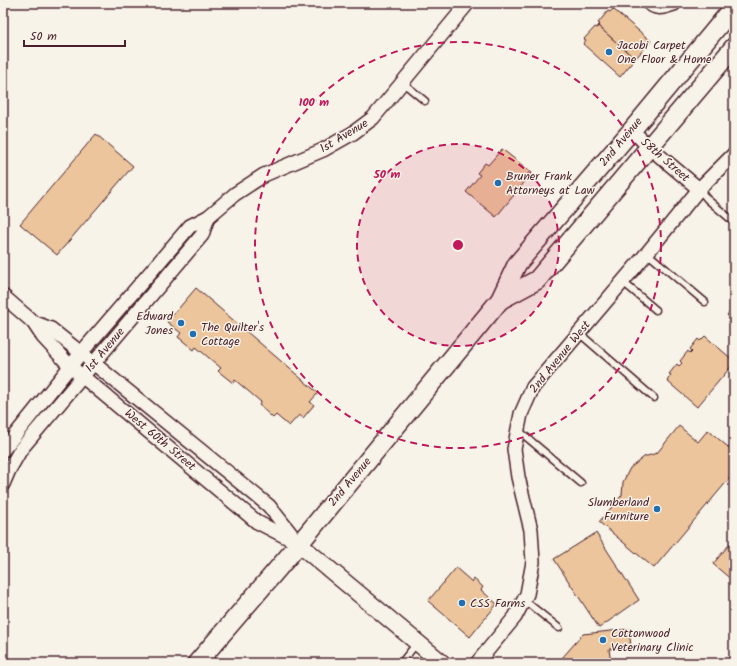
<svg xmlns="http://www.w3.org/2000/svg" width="737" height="666" viewBox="0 0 737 666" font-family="Kalam,sans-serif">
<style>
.building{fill:#ecc59c;stroke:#4a1f2b}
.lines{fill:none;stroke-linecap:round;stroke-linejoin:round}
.service-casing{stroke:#4a1f2b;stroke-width:9}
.minor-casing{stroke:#4a1f2b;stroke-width:16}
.tertiary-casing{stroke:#4a1f2b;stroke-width:19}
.secondary-casing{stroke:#4a1f2b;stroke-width:21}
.service{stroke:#f7f3e8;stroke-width:6}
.minor{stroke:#f7f3e8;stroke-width:13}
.tertiary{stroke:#f7f3e8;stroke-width:16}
.secondary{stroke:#f7f3e8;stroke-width:18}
.ring{fill:none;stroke:#c2185b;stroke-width:2;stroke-dasharray:7 5}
.poi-dot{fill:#1f6fb2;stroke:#f7f3e8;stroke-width:1.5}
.labels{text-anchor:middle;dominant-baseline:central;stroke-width:3;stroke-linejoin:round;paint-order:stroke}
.poi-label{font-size:12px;fill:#4a1f2b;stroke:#f7f3e8;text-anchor:start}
.street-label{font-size:12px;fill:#4a1f2b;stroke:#f7f3e8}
.centre{fill:#c2185b;stroke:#f7f3e8;stroke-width:2}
.ring-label{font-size:12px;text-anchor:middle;font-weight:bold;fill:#c2185b;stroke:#f7f3e8;stroke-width:3;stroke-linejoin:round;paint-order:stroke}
</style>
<rect width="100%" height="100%" fill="#f7f3e8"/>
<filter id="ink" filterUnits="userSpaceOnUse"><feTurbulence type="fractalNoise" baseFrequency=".025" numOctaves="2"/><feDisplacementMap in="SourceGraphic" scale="8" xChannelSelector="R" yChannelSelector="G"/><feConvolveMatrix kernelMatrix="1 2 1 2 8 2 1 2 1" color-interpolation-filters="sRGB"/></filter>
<g filter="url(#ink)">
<g class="building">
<path d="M 613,9 L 651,41 L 635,59 L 598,26 L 600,24 L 598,23 L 608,11 L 610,12 Z"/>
<path d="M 598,26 L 635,59 L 620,77 L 583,44 L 586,40 L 584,39 L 595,27 L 597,28 Z"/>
<path d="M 96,134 L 133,166 L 57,255 L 20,224 Z"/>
<path d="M 502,149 L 532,173 L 496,217 L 466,192 L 480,175 L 477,173 L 485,163 L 488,165 Z"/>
<path d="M 196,288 L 318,393 L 310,402 L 314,405 L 303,418 L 299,415 L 289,426 L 276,415 L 273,418 L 259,405 L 261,402 L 235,380 L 233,383 L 218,371 L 221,368 L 196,347 L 194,350 L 178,337 L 181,333 L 167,322 Z"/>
<path d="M 734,307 L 734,321 L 727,315 Z"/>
<path d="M 705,336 L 734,361 L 734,363 L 697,407 L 667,381 L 671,375 L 669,374 L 677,364 L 679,366 L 682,363 L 680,361 L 688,351 L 690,353 L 692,351 L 690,349 L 698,339 L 700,341 Z"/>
<path d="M 679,426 L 698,442 L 708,430 L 734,452 L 734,473 L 654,568 L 599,522 L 622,495 L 623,482 L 630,468 L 644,457 L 657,453 Z"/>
<path d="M 596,533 L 639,600 L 599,628 L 554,559 Z"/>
<path d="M 734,539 L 734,582 L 713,564 Z"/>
<path d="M 456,568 L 472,582 L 474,579 L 483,587 L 481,590 L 497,604 L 470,637 L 428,601 Z"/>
<path d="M 629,629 L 631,647 L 609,649 L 610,656 L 611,657 L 607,661 L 609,663 L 568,663 L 562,658 L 583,634 Z"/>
</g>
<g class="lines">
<g class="service-casing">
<g id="service">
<path d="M 643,3 C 655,14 662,12 676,7 L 678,3"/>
<path d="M 402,82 L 425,101"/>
<path d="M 699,189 L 707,199 L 734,222"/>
<path d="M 647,253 L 705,302"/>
<path d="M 623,282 L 656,310"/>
<path d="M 579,333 L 654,398"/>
<path d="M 518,430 L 581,483"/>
<path d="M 524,600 L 559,628"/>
<path d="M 401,663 L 417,643"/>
</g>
</g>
<g class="minor-casing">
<g id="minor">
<path d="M 632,130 L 649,147 L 699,189"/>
<path d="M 3,296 L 33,322 L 51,329 L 81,353 L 269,506 L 299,544"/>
<path d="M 33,322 L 43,337 L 70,366 L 257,522 L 294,541"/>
<path d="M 3,450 L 81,353 L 190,226 L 208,217 L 235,194 L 264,175 L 323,150 L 353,133 L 373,118 L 468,3"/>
<path d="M 3,484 L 9,470 L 21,449 L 202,235 L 208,217"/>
<path d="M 477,663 L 515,617 L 527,594 L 533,562 L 531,530 L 518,477 L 514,449 L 521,414 L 533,387 L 647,253 L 699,189 L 734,154"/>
</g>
</g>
<g class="tertiary-casing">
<path id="tertiary" d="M 299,544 L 442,663"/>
</g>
<g class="secondary-casing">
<g id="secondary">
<path d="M 500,300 L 537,280 L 734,47"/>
<path d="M 197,663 L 299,544 L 500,300 L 517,264 L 632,130 L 734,7"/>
</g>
</g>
<use href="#service" class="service"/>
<use href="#minor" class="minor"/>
<use href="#tertiary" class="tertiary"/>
<use href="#secondary" class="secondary"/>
</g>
</g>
<circle cx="458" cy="245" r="101" fill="#c2185b" fill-opacity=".12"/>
<g class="ring">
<circle cx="458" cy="245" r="101"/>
<circle cx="458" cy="245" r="203"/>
</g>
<g class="poi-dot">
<circle cx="609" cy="52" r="4"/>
<circle cx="498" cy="183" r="4"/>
<circle cx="181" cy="323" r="4"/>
<circle cx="193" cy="334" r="4"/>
<circle cx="657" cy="509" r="4"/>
<circle cx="462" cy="603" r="4"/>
<circle cx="603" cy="640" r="4"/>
</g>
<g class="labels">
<g class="poi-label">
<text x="617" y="45">Jacobi Carpet<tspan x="617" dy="14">One Floor &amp; Home</tspan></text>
<text x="506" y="176">Bruner Frank<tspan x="506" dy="14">Attorneys at Law</tspan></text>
<text x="173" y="316" text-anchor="end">Edward<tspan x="173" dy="14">Jones</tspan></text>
<text x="201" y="327">The Quilter's<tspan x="201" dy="14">Cottage</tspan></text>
<text x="649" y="502" text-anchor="end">Slumberland<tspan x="649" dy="14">Furniture</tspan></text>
<text x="470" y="603">CSS Farms</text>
<text x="611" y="633">Cottonwood<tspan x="611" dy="14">Veterinary Clinic</tspan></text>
</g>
<g class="street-label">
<text transform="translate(344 136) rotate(-31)">1st Avenue</text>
<text transform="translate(621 142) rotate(-50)">2nd Avenue</text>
<text transform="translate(665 160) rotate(41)">58th Street</text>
<text transform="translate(105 350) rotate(-50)">1st Avenue</text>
<text transform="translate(560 357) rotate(-51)">2nd Avenue West</text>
<text transform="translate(160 440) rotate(40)">West 60th Street</text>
<text transform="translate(350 482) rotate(-50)">2nd Avenue</text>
</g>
</g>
<circle cx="458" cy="245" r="6" class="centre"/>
<g class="ring-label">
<text x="314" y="106">100 m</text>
<text x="387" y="178">50 m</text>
</g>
<rect width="737" height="666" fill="none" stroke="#f7f3e8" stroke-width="16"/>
<rect x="8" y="8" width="721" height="650" fill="none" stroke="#4a1f2b" stroke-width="1.5" filter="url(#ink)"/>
<path d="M24 40v6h101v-6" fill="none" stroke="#4a1f2b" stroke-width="2"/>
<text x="30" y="40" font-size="12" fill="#4a1f2b" stroke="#f7f3e8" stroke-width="3" paint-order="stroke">50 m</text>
</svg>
